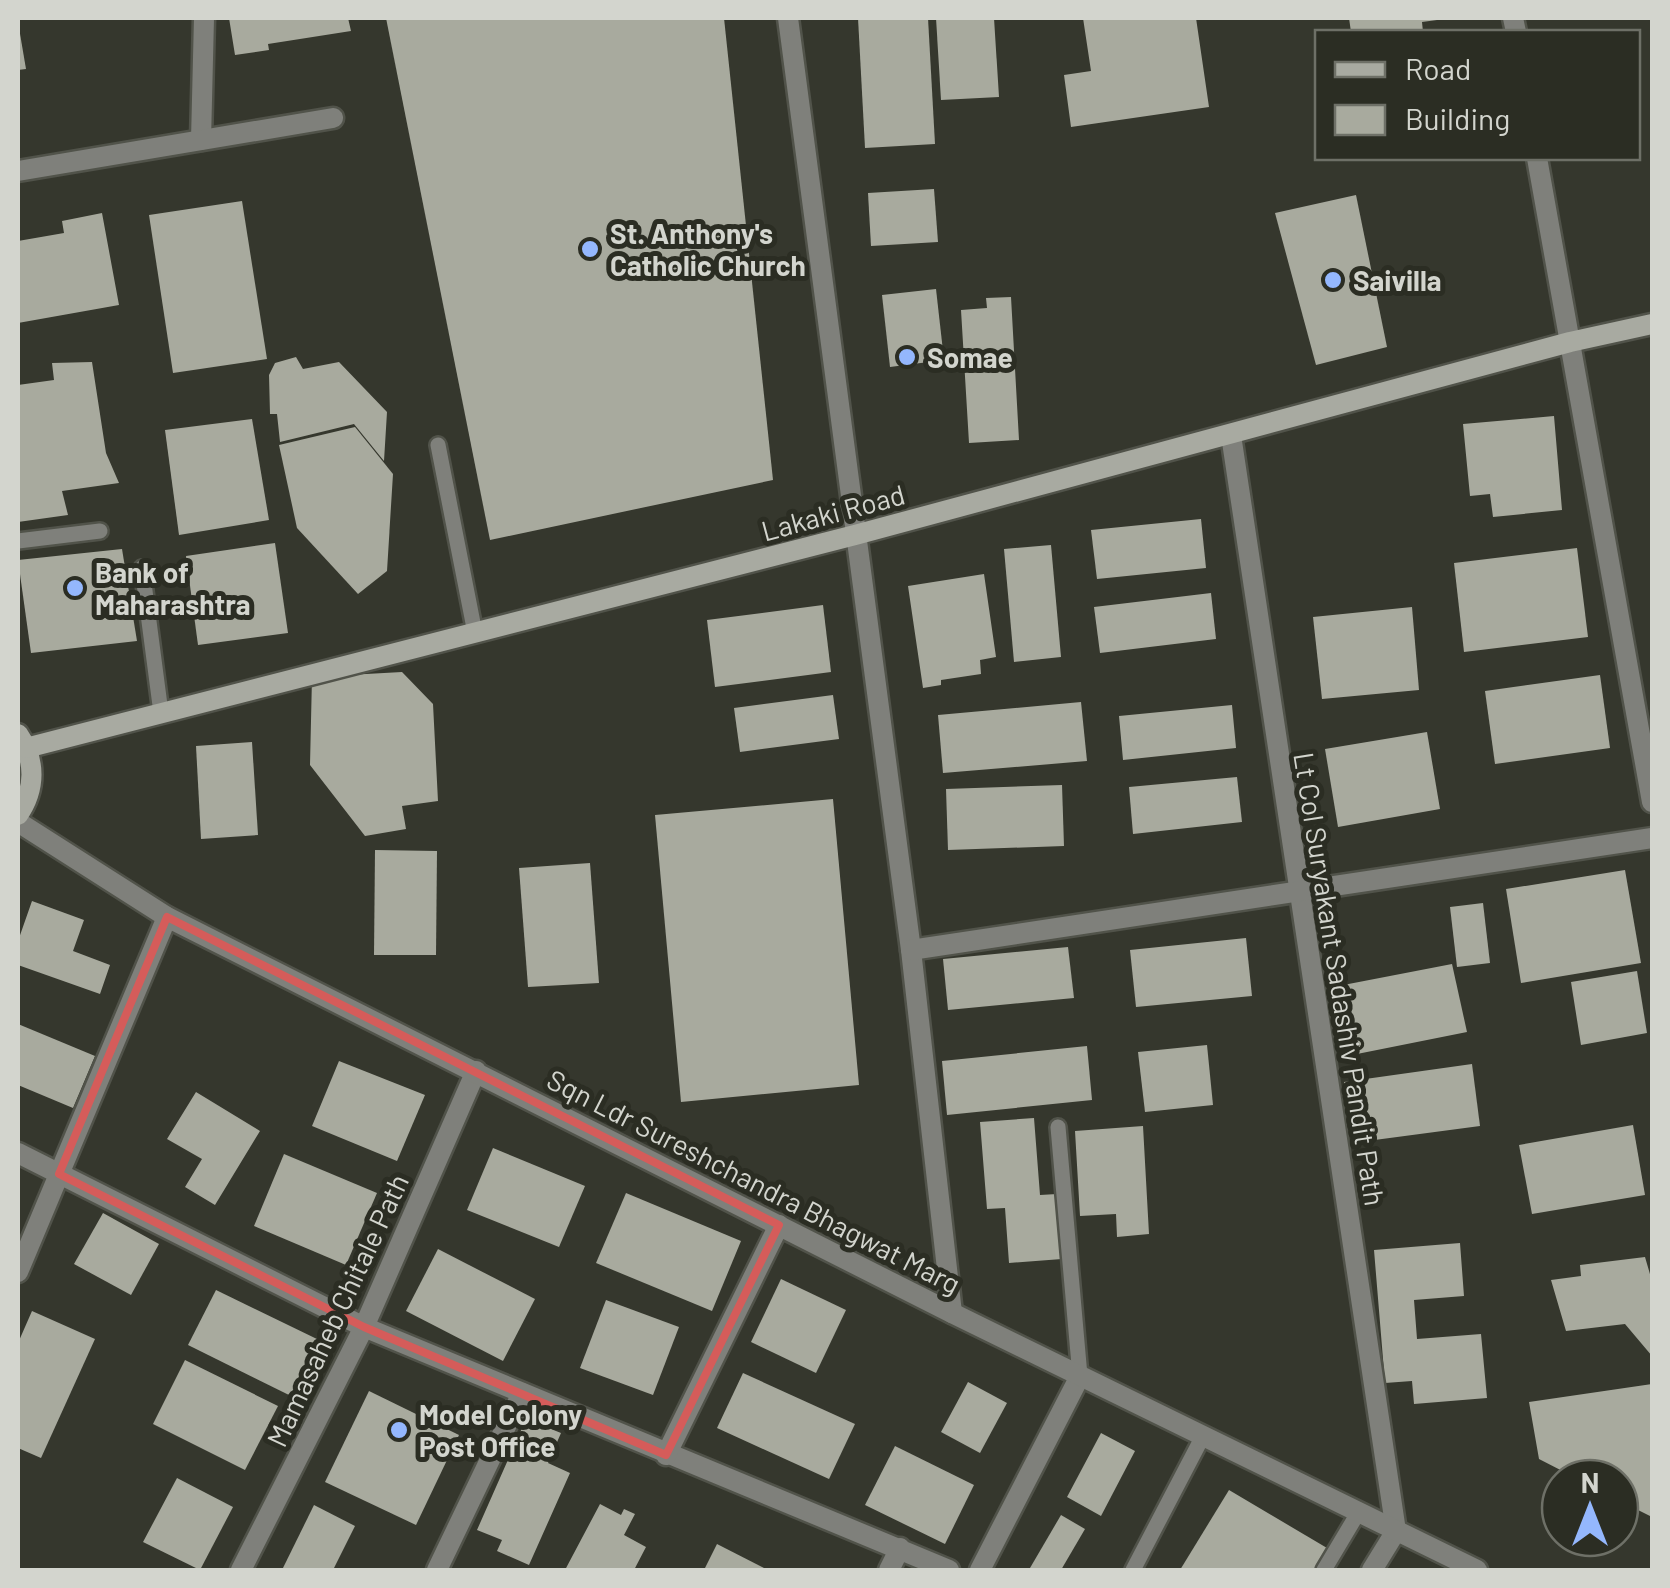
<svg xmlns="http://www.w3.org/2000/svg" width="1670" height="1588" viewBox="0 0 1670 1588" font-family="Barlow,sans-serif">
<style>
.building{fill:#a8aa9e}
.lines{fill:none;stroke-linecap:round;stroke-linejoin:round}
.service-casing{stroke:#51534a;stroke-width:20}
.minor-casing{stroke:#51534a;stroke-width:25}
.tertiary-casing{stroke:#51534a;stroke-width:25}
.secondary-casing{stroke:#51534a;stroke-width:25}
.service{stroke:#7f807b;stroke-width:15}
.minor{stroke:#7f807b;stroke-width:20}
.tertiary{stroke:#7f807b;stroke-width:20}
.secondary{stroke:#a8aaa1;stroke-width:20}
.marked{fill:none;stroke:#d55c5a;stroke-width:8;stroke-linejoin:round}
.poi-dot{fill:#94b7fd;stroke:#2b2d23;stroke-width:4}
.labels{text-anchor:middle;dominant-baseline:central;stroke-width:10;stroke-linejoin:round;paint-order:stroke}
.poi-label{font-size:28px;font-weight:bold;fill:#d3d5ce;stroke:#2b2d23;text-anchor:start}
.street-label{font-size:28px;fill:#d3d5ce;stroke:#2b2d23}
</style>
<rect width="100%" height="100%" fill="#35372d"/>
<g class="building">
<path d="M 229,18 L 348,18 L 351,31 L 268,44 L 269,50 L 235,55 Z"/>
<path d="M 386,18 L 724,18 L 773,480 L 490,540 Z"/>
<path d="M 858,18 L 928,18 L 935,144 L 865,148 Z"/>
<path d="M 936,18 L 994,18 L 999,97 L 941,100 Z"/>
<path d="M 1083,18 L 1196,18 L 1209,107 L 1071,127 L 1064,75 L 1091,71 Z"/>
<path d="M 1349,18 L 1437,18 L 1437,20 L 1422,22 L 1423,32 L 1351,32 Z"/>
<path d="M 18,22 L 26,69 L 18,70 Z"/>
<path d="M 934,189 L 938,242 L 871,246 L 868,193 Z"/>
<path d="M 1356,195 L 1387,347 L 1316,365 L 1275,213 Z"/>
<path d="M 242,201 L 267,359 L 173,373 L 149,215 Z"/>
<path d="M 102,213 L 119,305 L 18,323 L 18,241 L 64,233 L 62,221 Z"/>
<path d="M 936,289 L 944,360 L 890,367 L 882,295 Z"/>
<path d="M 1011,297 L 1019,440 L 969,443 L 961,310 L 987,308 L 986,298 Z"/>
<path d="M 296,357 L 303,369 L 339,362 L 387,412 L 384,461 L 354,424 L 280,442 L 277,414 L 270,414 L 269,375 L 275,363 Z"/>
<path d="M 92,362 L 106,453 L 119,483 L 62,491 L 68,515 L 18,522 L 18,385 L 54,380 L 52,363 Z"/>
<path d="M 1554,416 L 1562,510 L 1493,517 L 1490,494 L 1470,496 L 1463,424 Z"/>
<path d="M 252,419 L 269,520 L 179,535 L 165,430 Z"/>
<path d="M 355,427 L 393,474 L 387,571 L 358,594 L 297,528 L 279,445 Z"/>
<path d="M 1201,519 L 1206,568 L 1097,579 L 1091,530 Z"/>
<path d="M 275,543 L 288,633 L 198,645 L 186,556 Z"/>
<path d="M 1051,545 L 1061,657 L 1014,662 L 1004,549 Z"/>
<path d="M 1577,548 L 1588,637 L 1464,652 L 1454,563 Z"/>
<path d="M 122,549 L 137,641 L 31,653 L 18,560 Z"/>
<path d="M 984,574 L 996,657 L 980,660 L 981,674 L 941,680 L 941,685 L 923,688 L 908,586 Z"/>
<path d="M 1211,593 L 1216,639 L 1100,653 L 1094,607 Z"/>
<path d="M 823,605 L 831,672 L 715,687 L 707,620 Z"/>
<path d="M 1412,607 L 1419,690 L 1322,699 L 1313,617 Z"/>
<path d="M 402,672 L 433,704 L 438,801 L 402,806 L 406,829 L 365,836 L 310,765 L 312,677 Z"/>
<path d="M 1600,675 L 1610,748 L 1495,764 L 1485,691 Z"/>
<path d="M 833,695 L 839,739 L 740,752 L 734,708 Z"/>
<path d="M 1081,702 L 1087,761 L 943,773 L 938,715 Z"/>
<path d="M 1232,705 L 1236,748 L 1123,760 L 1119,716 Z"/>
<path d="M 1427,732 L 1440,809 L 1338,827 L 1325,749 Z"/>
<path d="M 252,742 L 258,835 L 201,839 L 196,746 Z"/>
<path d="M 1237,777 L 1242,822 L 1133,834 L 1129,787 Z"/>
<path d="M 1062,785 L 1064,846 L 948,850 L 946,789 Z"/>
<path d="M 833,799 L 859,1085 L 681,1102 L 655,815 Z"/>
<path d="M 375,850 L 437,851 L 436,955 L 374,955 Z"/>
<path d="M 590,863 L 599,983 L 528,987 L 519,868 Z"/>
<path d="M 1625,870 L 1641,963 L 1521,983 L 1506,889 Z"/>
<path d="M 32,901 L 84,920 L 73,951 L 110,965 L 100,994 L 18,965 L 18,941 Z"/>
<path d="M 1483,903 L 1490,963 L 1457,967 L 1450,907 Z"/>
<path d="M 1246,938 L 1252,996 L 1136,1007 L 1130,950 Z"/>
<path d="M 1068,947 L 1074,998 L 948,1010 L 943,959 Z"/>
<path d="M 1452,964 L 1467,1032 L 1347,1056 L 1333,987 Z"/>
<path d="M 1637,971 L 1647,1033 L 1581,1045 L 1571,982 Z"/>
<path d="M 18,1024 L 95,1056 L 73,1108 L 18,1085 Z"/>
<path d="M 1207,1045 L 1213,1105 L 1145,1112 L 1138,1052 Z"/>
<path d="M 1087,1046 L 1092,1100 L 947,1115 L 942,1061 Z"/>
<path d="M 339,1061 L 425,1095 L 397,1161 L 312,1126 Z"/>
<path d="M 1472,1064 L 1480,1126 L 1352,1143 L 1344,1082 Z"/>
<path d="M 196,1092 L 260,1131 L 215,1205 L 185,1187 L 202,1159 L 167,1139 Z"/>
<path d="M 1034,1118 L 1040,1195 L 1057,1194 L 1062,1259 L 1009,1263 L 1005,1208 L 987,1209 L 980,1122 Z"/>
<path d="M 1633,1125 L 1645,1195 L 1532,1214 L 1519,1145 Z"/>
<path d="M 1143,1126 L 1149,1234 L 1117,1237 L 1116,1214 L 1080,1216 L 1075,1131 Z"/>
<path d="M 493,1148 L 585,1186 L 559,1247 L 467,1210 Z"/>
<path d="M 284,1154 L 377,1193 L 346,1265 L 254,1226 Z"/>
<path d="M 626,1193 L 741,1241 L 712,1311 L 596,1263 Z"/>
<path d="M 103,1213 L 159,1244 L 131,1295 L 74,1264 Z"/>
<path d="M 1460,1243 L 1464,1296 L 1414,1300 L 1417,1339 L 1481,1334 L 1487,1398 L 1414,1404 L 1412,1381 L 1385,1383 L 1374,1250 Z"/>
<path d="M 438,1249 L 535,1299 L 503,1361 L 406,1311 Z"/>
<path d="M 1645,1257 L 1652,1281 L 1652,1356 L 1625,1324 L 1566,1331 L 1551,1280 L 1581,1276 L 1580,1265 Z"/>
<path d="M 781,1279 L 846,1310 L 816,1373 L 751,1342 Z"/>
<path d="M 216,1290 L 319,1340 L 291,1396 L 188,1345 Z"/>
<path d="M 606,1300 L 679,1327 L 653,1395 L 580,1368 Z"/>
<path d="M 32,1311 L 95,1339 L 41,1458 L 18,1448 L 18,1343 Z"/>
<path d="M 185,1360 L 278,1406 L 245,1470 L 153,1424 Z"/>
<path d="M 743,1373 L 855,1424 L 829,1479 L 717,1428 Z"/>
<path d="M 968,1382 L 1007,1403 L 980,1453 L 941,1432 Z"/>
<path d="M 1652,1384 L 1652,1517 L 1620,1501 L 1620,1478 L 1576,1478 L 1539,1459 L 1529,1402 Z"/>
<path d="M 369,1391 L 459,1435 L 416,1525 L 325,1482 Z"/>
<path d="M 526,1419 L 561,1433 L 548,1463 L 570,1473 L 529,1565 L 497,1551 L 502,1540 L 477,1530 Z"/>
<path d="M 1101,1433 L 1135,1451 L 1101,1516 L 1067,1497 Z"/>
<path d="M 895,1446 L 974,1485 L 945,1544 L 865,1505 Z"/>
<path d="M 177,1478 L 233,1507 L 200,1570 L 143,1542 Z"/>
<path d="M 1229,1490 L 1327,1548 L 1314,1570 L 1180,1570 Z"/>
<path d="M 600,1504 L 621,1515 L 624,1509 L 635,1514 L 624,1535 L 646,1547 L 634,1570 L 565,1570 Z"/>
<path d="M 314,1505 L 355,1526 L 333,1570 L 282,1570 Z"/>
<path d="M 1061,1515 L 1085,1529 L 1061,1570 L 1035,1570 L 1030,1568 Z"/>
<path d="M 717,1544 L 768,1570 L 704,1570 Z"/>
</g>
<g class="lines">
<g class="service-casing">
<g id="service">
<path d="M 438,445 L 475,633"/>
<path d="M 18,541 L 100,531"/>
<path d="M 142,568 L 161,713"/>
<path d="M 1058,1127 L 1080,1376"/>
<path d="M 1133,1570 L 1203,1436"/>
<path d="M 1324,1570 L 1358,1513"/>
</g>
</g>
<g class="minor-casing">
<g id="minor">
<path d="M 788,18 L 911,950 L 952,1313"/>
<path d="M 1513,18 L 1516,32"/>
<path d="M 201,140 L 204,18"/>
<path d="M 1537,158 L 1652,802"/>
<path d="M 18,171 L 333,118"/>
<path d="M 1231,435 L 1396,1531 L 1372,1570"/>
<path d="M 911,950 L 1652,838"/>
<path d="M 18,1153 L 364,1327 L 949,1570"/>
<path d="M 18,1272 L 167,917"/>
<path d="M 666,1455 L 779,1225"/>
<path d="M 241,1570 L 364,1327 L 476,1071"/>
<path d="M 437,1570 L 522,1393"/>
<path d="M 889,1570 L 900,1548"/>
<path d="M 980,1570 L 1080,1376"/>
</g>
</g>
<g class="tertiary-casing">
<path id="tertiary" d="M 18,822 L 167,917 L 952,1313 L 1477,1570"/>
</g>
<g class="secondary-casing">
<g id="secondary">
<path d="M 18,734 C 36,760 36,789 18,815"/>
<path d="M 26,748 L 855,535 L 1570,342 L 1652,324"/>
</g>
</g>
<use href="#service" class="service"/>
<use href="#minor" class="minor"/>
<use href="#tertiary" class="tertiary"/>
<use href="#secondary" class="secondary"/>
</g>
<path class="marked" d="M 167,917 L 779,1225 L 666,1455 L 364,1327 L 59,1174 Z"/>
<g class="poi-dot">
<circle cx="590" cy="249" r="10"/>
<circle cx="1333" cy="280" r="10"/>
<circle cx="907" cy="357" r="10"/>
<circle cx="75" cy="588" r="10"/>
<circle cx="399" cy="1430" r="10"/>
</g>
<g class="labels">
<g class="poi-label">
<text x="610" y="233">St. Anthony's<tspan x="610" dy="32">Catholic Church</tspan></text>
<text x="1353" y="280">Saivilla</text>
<text x="927" y="357">Somae</text>
<text x="95" y="572">Bank of<tspan x="95" dy="32">Maharashtra</tspan></text>
<text x="419" y="1414">Model Colony<tspan x="419" dy="32">Post Office</tspan></text>
</g>
<g class="street-label">
<text transform="translate(833 512) rotate(-15)">Lakaki Road</text>
<text transform="translate(1340 979) rotate(81)">Lt Col Suryakant Sadashiv Pandit Path</text>
<text transform="translate(754 1181) rotate(27)">Sqn Ldr Sureshchandra Bhagwat Marg</text>
<text transform="translate(337 1310) rotate(-65)">Mamasaheb Chitale Path</text>
</g>
</g>
<rect width="1670" height="1588" fill="none" stroke="#d3d5ce" stroke-width="40"/>
<rect x="1315" y="30" width="325" height="130" fill="#2b2d23" stroke="#6e7067" stroke-width="2.5"/>
<rect x="1335" y="62" width="50" height="15" fill="#a8aaa1" stroke="#6e7067" stroke-width="2.5"/>
<text x="1405" y="80" font-size="30" fill="#d3d5ce">Road</text>
<rect x="1335" y="105" width="50" height="30" fill="#a8aa9e" stroke="#6e7067" stroke-width="2.5"/>
<text x="1405" y="130" font-size="30" fill="#d3d5ce">Building</text>
<g transform="translate(1590 1508)"><circle r="48" fill="#2b2d23" stroke="#6e7067" stroke-width="2.5"/>
<path d="M0-8L18 38L0 25L-18 38Z" fill="#94b7fd"/>
<text y="-15" font-size="28" font-weight="bold" text-anchor="middle" fill="#d3d5ce">N</text>
</g>
</svg>
